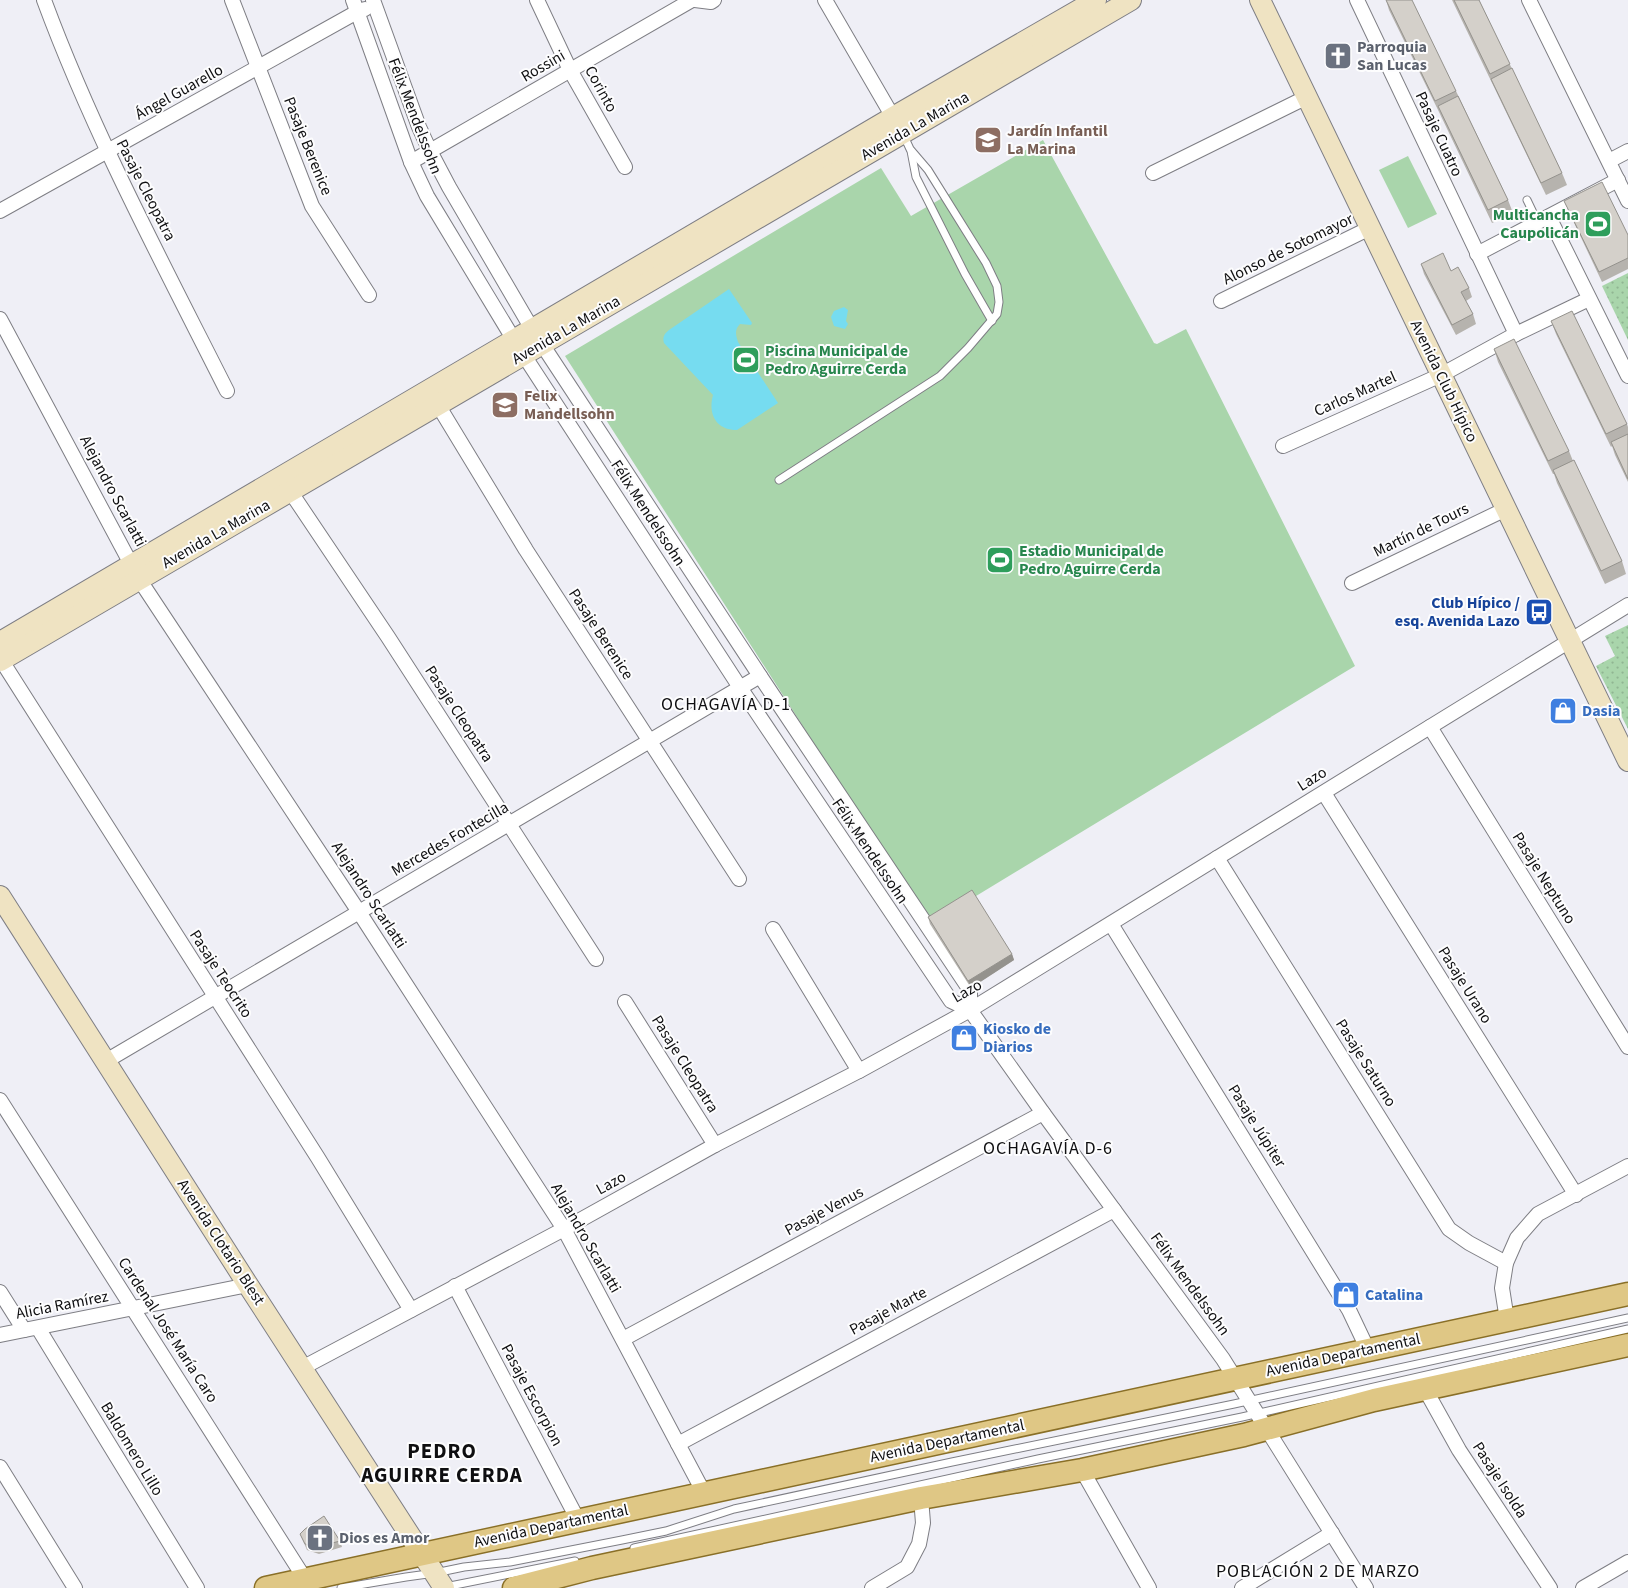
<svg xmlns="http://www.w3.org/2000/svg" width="1628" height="1588" viewBox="0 0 1628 1588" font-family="'Source Sans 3',sans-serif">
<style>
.grass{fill:#a9d5ab}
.park{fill:url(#park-dots)}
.water{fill:#76dcf0}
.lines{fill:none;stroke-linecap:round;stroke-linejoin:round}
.lane-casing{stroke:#7e7e84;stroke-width:9}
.street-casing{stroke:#7e7e84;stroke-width:16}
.secondary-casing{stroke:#7e7e84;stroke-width:22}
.primary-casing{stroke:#896f27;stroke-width:25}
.lane{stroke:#fff;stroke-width:7}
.street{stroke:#fff;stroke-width:14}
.secondary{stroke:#efe3c2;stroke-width:20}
.primary{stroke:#dfc785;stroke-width:22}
.wall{fill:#b6b3ae}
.shaded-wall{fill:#94928d}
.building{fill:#d4d0ca;stroke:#94928d}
.labels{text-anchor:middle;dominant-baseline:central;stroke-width:4;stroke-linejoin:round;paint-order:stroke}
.worship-label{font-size:16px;font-weight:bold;fill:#5b616d;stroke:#fdfdfe;text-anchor:start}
.street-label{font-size:16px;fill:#0f0f11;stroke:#fdfdfe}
.education-label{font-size:16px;font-weight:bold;fill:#785e54;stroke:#fdfdfe;text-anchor:start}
.leisure-label{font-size:16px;font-weight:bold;fill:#27864d;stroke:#fdfdfe;text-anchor:start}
.transit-label{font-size:16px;font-weight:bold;fill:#164399;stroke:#fdfdfe;text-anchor:end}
.shop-label{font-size:16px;font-weight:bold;fill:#366cbe;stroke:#fdfdfe;text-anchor:start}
.neighbourhood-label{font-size:18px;letter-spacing:1px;fill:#0f0f11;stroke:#fdfdfe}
.district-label{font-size:21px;font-weight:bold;letter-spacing:1px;fill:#0f0f11;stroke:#fdfdfe}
</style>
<defs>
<pattern id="park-dots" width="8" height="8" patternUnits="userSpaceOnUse" patternTransform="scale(1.25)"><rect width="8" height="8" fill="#a9d5ab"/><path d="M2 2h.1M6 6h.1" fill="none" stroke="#90b692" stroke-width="1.8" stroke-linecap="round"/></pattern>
</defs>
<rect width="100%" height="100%" fill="#efeff6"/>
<g class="grass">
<path d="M 1043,140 L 1154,343 L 1157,344 L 1186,329 L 1355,666 L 930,924 L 565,356 L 881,168 L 911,216 Z"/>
<path d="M 1408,156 L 1437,214 L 1408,228 L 1379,170 Z"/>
</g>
<g class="park">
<path d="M 1628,273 L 1628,340 L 1602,286 Z"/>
<path d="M 1628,625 L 1628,729 L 1596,666 L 1615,656 L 1605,636 Z"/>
</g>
<g class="water">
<path d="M 729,289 L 752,323 L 751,325 L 740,324 C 734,330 736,335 738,342 L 778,403 L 737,430 C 715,430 708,413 713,395 L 664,343 C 662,337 665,333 669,330 Z"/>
<path d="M 844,307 L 848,310 L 846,321 L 848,324 L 845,329 L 834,326 L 831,317 L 834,311 Z"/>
</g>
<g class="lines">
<g class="lane-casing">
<g id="lane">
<path d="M 911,151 L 916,177 L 965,274 L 992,321"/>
<path d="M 1527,200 L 1538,223"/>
<path d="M 779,480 L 940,376 L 968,348 L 997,314 L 999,302 L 997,286 L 986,263 L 928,170 L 910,149 L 903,134"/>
<path d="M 634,1548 L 1038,1459 L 1242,1417 L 1628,1329"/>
<path d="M 445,1587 L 575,1561"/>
<path d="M 341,1588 L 406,1577 L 435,1573 L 464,1567 L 510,1562 L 622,1540 L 666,1531 L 734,1509 L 952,1462 L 1234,1404 L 1628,1318"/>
</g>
</g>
<g class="street-casing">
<g id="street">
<path d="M 44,0 C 94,135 162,262 227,391"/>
<path d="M 232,0 L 312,206 L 369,295"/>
<path d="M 353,0 L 411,162 L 427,196 L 514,340 L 741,689 L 951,1001 L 970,1010 L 1043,1113 L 1223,1359 L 1366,1588"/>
<path d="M 373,0 L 419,127 L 430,151 L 449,187 L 532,329 L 760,676 L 970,990 L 970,1010"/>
<path d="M 537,0 L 570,70 L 625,167"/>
<path d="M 695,0 L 711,2 L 714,0"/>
<path d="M 825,0 L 897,124"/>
<path d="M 1357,0 L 1516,334"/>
<path d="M 1529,0 L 1628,201"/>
<path d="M 1609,161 L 1628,151"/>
<path d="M 411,162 L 692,0"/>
<path d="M 1153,173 L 1307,97"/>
<path d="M 0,211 L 357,12 L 365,9"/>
<path d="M 1549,217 L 1628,376"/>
<path d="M 1477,254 L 1618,180"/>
<path d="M 1221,301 L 1370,228"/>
<path d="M 0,319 L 139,579 L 359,912 L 564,1229 L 704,1493"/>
<path d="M 438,405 L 526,550 L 739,879"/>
<path d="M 1283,446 L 1441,375 L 1516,334 L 1589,299"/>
<path d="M 290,491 L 388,637 L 596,959"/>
<path d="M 1352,583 L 1506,509"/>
<path d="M 0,658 L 318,1158 L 411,1310"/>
<path d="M 1430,727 L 1628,1047"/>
<path d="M 1324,793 L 1576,1195"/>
<path d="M 1217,858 L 1449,1229 L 1469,1243 L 1506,1263"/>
<path d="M 1111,924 L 1349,1310 L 1368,1350"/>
<path d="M 773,929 L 859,1071"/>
<path d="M 625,1002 L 715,1145"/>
<path d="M 106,1061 L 760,676"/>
<path d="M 0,1100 L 305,1579"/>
<path d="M 455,1286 L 578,1520"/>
<path d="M 0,1292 L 24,1330"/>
<path d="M 1507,1320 L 1502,1288 L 1506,1263 L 1517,1238 L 1538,1214 L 1628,1166"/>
<path d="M 38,1328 L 197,1588"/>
<path d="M 0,1335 L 248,1285"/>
<path d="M 623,1339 L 1043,1113"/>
<path d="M 302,1368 L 564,1229 L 715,1145 L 859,1071 L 970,1010 L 1628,605"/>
<path d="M 1425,1389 L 1459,1450 L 1550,1588"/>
<path d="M 678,1444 L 1114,1210"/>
<path d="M 0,1467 L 75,1588"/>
<path d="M 1082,1470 L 1149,1588"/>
<path d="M 872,1588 L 907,1567 L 919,1544 L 923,1523 L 921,1498"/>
<path d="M 1242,1588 L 1332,1533"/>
<path d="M 1583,1588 L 1628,1562"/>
</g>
</g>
<g class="secondary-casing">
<g id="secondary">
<path d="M 1260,0 L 1628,761"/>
<path d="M 0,642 L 893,117 L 1096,0"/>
<path d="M 0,661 L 1131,0"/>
<path d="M 0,896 L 248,1285 L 444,1588"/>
</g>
</g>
<g class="primary-casing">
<g id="primary">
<path d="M 266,1588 L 1628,1294"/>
<path d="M 514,1588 L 592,1568 L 921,1498 L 1082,1470 L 1244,1435 L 1374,1400 L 1628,1345"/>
</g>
</g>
<use href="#lane" class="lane"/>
<use href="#street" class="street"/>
<use href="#secondary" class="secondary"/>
<use href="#primary" class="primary"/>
</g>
<g class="wall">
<path d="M 1386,0 L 1456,91 L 1508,200 L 1513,213 L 1492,223 L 1440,114 L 1389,10 Z"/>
<path d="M 1452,0 L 1479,0 L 1562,173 L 1567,185 L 1546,195 Z"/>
<path d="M 1564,201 L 1628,235 L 1628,269 L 1602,282 L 1568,210 Z"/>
<path d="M 1421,264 L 1451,271 L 1469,288 L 1472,297 L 1466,301 L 1473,314 L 1476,324 L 1456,335 L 1424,274 Z"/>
<path d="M 1551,321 L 1627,424 L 1628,427 L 1628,482 L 1615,455 L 1612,446 L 1611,447 L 1556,334 Z"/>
<path d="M 1494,349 L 1569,451 L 1573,461 L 1622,561 L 1626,574 L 1605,584 L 1557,483 L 1554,474 L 1553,474 L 1498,362 Z"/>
<path d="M 928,917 L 1012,954 L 1014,960 L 971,988 L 930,924 Z"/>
<path d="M 300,1534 L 340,1541 L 342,1547 L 319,1554 L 307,1550 Z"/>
</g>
<path class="shaded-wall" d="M 1012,954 L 1014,960 L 971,988 L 968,981 Z"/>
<g class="building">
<path d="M 1386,0 L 1412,0 L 1456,91 L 1435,101 Z"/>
<path d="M 1454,0 L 1479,0 L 1510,64 L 1490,74 Z"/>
<path d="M 1512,68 L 1562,173 L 1541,183 L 1491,79 Z"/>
<path d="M 1458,96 L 1508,200 L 1488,210 L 1438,106 Z"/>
<path d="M 1602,182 L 1628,235 L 1628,258 L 1599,272 L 1564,201 Z"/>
<path d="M 1443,253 L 1451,271 L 1458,267 L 1469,288 L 1461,292 L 1473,314 L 1452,325 L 1421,264 Z"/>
<path d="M 1572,311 L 1627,424 L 1606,434 L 1551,321 Z"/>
<path d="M 1514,339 L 1569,451 L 1548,461 L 1494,349 Z"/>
<path d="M 1628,434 L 1628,479 L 1611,442 Z"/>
<path d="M 1574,460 L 1622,561 L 1601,571 L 1553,470 Z"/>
<path d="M 972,890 L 1012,954 L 968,981 L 928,917 Z"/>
<path d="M 324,1516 L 340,1541 L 317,1547 L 305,1544 L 300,1534 L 305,1529 Z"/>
</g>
<defs>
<g id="church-square" transform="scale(1.4375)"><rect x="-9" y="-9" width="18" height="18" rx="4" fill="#6b7280" stroke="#fdfdfe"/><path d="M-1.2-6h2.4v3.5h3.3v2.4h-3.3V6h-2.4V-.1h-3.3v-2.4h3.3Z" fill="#fff"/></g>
<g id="school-square" transform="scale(1.4375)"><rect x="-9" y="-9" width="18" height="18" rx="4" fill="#8d6e63" stroke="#fdfdfe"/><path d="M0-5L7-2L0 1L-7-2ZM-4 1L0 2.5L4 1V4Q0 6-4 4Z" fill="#fff"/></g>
<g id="stadium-square" transform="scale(1.4375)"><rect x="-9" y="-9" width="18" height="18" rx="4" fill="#2e9e5b" stroke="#fdfdfe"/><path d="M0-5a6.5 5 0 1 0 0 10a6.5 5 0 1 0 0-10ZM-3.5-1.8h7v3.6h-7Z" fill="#fff"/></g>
<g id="bus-square" transform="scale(1.4375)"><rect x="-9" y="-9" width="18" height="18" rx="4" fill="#1a4fb4" stroke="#fdfdfe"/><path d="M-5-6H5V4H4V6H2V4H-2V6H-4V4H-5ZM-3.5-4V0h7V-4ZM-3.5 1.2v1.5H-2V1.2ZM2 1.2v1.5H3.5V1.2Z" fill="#fff"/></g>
<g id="shop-square" transform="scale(1.4375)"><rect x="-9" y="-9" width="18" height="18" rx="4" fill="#3f7fe0" stroke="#fdfdfe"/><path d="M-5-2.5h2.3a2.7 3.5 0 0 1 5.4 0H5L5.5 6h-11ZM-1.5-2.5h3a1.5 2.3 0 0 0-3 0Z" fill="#fff"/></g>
</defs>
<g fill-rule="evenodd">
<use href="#church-square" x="1338" y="56"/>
<use href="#school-square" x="988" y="140"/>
<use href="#stadium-square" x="1598" y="224"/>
<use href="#stadium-square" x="746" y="360"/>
<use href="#school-square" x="505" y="405"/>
<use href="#stadium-square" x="1000" y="560"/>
<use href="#bus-square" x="1539" y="612"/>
<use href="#shop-square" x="1563" y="711"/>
<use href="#shop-square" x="964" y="1038"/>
<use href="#shop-square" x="1346" y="1295"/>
<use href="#church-square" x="320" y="1538"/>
</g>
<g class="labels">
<g class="worship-label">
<text x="1357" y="47">Parroquia<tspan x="1357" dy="18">San Lucas</tspan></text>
<text x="339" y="1538">Dios es Amor</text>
</g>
<g class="street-label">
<text transform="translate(543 66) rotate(-30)">Rossini</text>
<text transform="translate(601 89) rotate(61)">Corinto</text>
<text transform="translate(179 92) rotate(-29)">Ángel Guarello</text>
<text transform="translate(415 116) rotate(69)">Félix Mendelssohn</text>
<text transform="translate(915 126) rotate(-30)">Avenida La Marina</text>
<text transform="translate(1439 134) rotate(65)">Pasaje Cuatro</text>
<text transform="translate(308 146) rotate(68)">Pasaje Berenice</text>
<text transform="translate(146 190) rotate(63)">Pasaje Cleopatra</text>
<text transform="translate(1288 249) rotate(-26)">Alonso de Sotomayor</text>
<text transform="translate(566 330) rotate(-30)">Avenida La Marina</text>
<text transform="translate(1444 381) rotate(64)">Avenida Club Hípico</text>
<text transform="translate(1355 394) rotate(-24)">Carlos Martel</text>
<text transform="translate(113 491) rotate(62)">Alejandro Scarlatti</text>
<text transform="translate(648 513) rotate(57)">Félix Mendelssohn</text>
<text transform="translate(1421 530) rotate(-26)">Martín de Tours</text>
<text transform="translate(216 534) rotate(-30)">Avenida La Marina</text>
<text transform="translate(601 634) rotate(57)">Pasaje Berenice</text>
<text transform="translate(459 714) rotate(57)">Pasaje Cleopatra</text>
<text transform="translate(1312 779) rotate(-32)">Lazo</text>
<text transform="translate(450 839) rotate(-30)">Mercedes Fontecilla</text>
<text transform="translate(870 851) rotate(56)">Félix Mendelssohn</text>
<text transform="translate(1544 878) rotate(58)">Pasaje Neptuno</text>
<text transform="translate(369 895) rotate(57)">Alejandro Scarlatti</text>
<text transform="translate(221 974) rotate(57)">Pasaje Teocrito</text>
<text transform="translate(1465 985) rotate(58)">Pasaje Urano</text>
<text transform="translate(967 991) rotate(-30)">Lazo</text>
<text transform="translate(1366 1063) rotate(58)">Pasaje Saturno</text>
<text transform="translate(685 1064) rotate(58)">Pasaje Cleopatra</text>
<text transform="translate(1257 1126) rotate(58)">Pasaje Júpiter</text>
<text transform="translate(611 1183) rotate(-29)">Lazo</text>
<text transform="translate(824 1211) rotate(-28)">Pasaje Venus</text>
<text transform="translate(586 1238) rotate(60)">Alejandro Scarlatti</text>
<text transform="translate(221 1242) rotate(57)">Avenida Clotario Blest</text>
<text transform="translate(1190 1284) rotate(54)">Félix Mendelssohn</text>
<text transform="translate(62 1305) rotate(-11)">Alicia Ramírez</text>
<text transform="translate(888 1311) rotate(-28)">Pasaje Marte</text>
<text transform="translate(168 1330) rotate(57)">Cardenal José María Caro</text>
<text transform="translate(1343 1355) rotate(-12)">Avenida Departamental</text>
<text transform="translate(532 1395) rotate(62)">Pasaje Escorpion</text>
<text transform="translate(947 1441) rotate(-12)">Avenida Departamental</text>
<text transform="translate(132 1449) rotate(59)">Baldomero Lillo</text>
<text transform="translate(1500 1480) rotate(57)">Pasaje Isolda</text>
<text transform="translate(551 1526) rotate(-12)">Avenida Departamental</text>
</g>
<g class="education-label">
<text x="1007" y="131">Jardín Infantil<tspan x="1007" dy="18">La Marina</tspan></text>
<text x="524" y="396">Felix<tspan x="524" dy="18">Mandellsohn</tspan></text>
</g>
<g class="leisure-label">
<text x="1579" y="215" text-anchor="end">Multicancha<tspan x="1579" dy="18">Caupolicán</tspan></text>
<text x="765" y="351">Piscina Municipal de<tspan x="765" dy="18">Pedro Aguirre Cerda</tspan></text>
<text x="1019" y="551">Estadio Municipal de<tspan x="1019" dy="18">Pedro Aguirre Cerda</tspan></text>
</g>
<g class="transit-label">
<text x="1520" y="603">Club Hípico /<tspan x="1520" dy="18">esq. Avenida Lazo</tspan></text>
</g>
<g class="shop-label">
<text x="1582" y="711">Dasia</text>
<text x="983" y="1029">Kiosko de<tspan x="983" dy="18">Diarios</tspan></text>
<text x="1365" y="1295">Catalina</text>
</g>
<g class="neighbourhood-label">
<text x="726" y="704">OCHAGAVÍA D-1</text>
<text x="1048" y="1148">OCHAGAVÍA D-6</text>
<text x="1318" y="1571">POBLACIÓN 2 DE MARZO</text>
</g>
<g class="district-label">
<text x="442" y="1451">PEDRO<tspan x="442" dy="24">AGUIRRE CERDA</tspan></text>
</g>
</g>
</svg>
